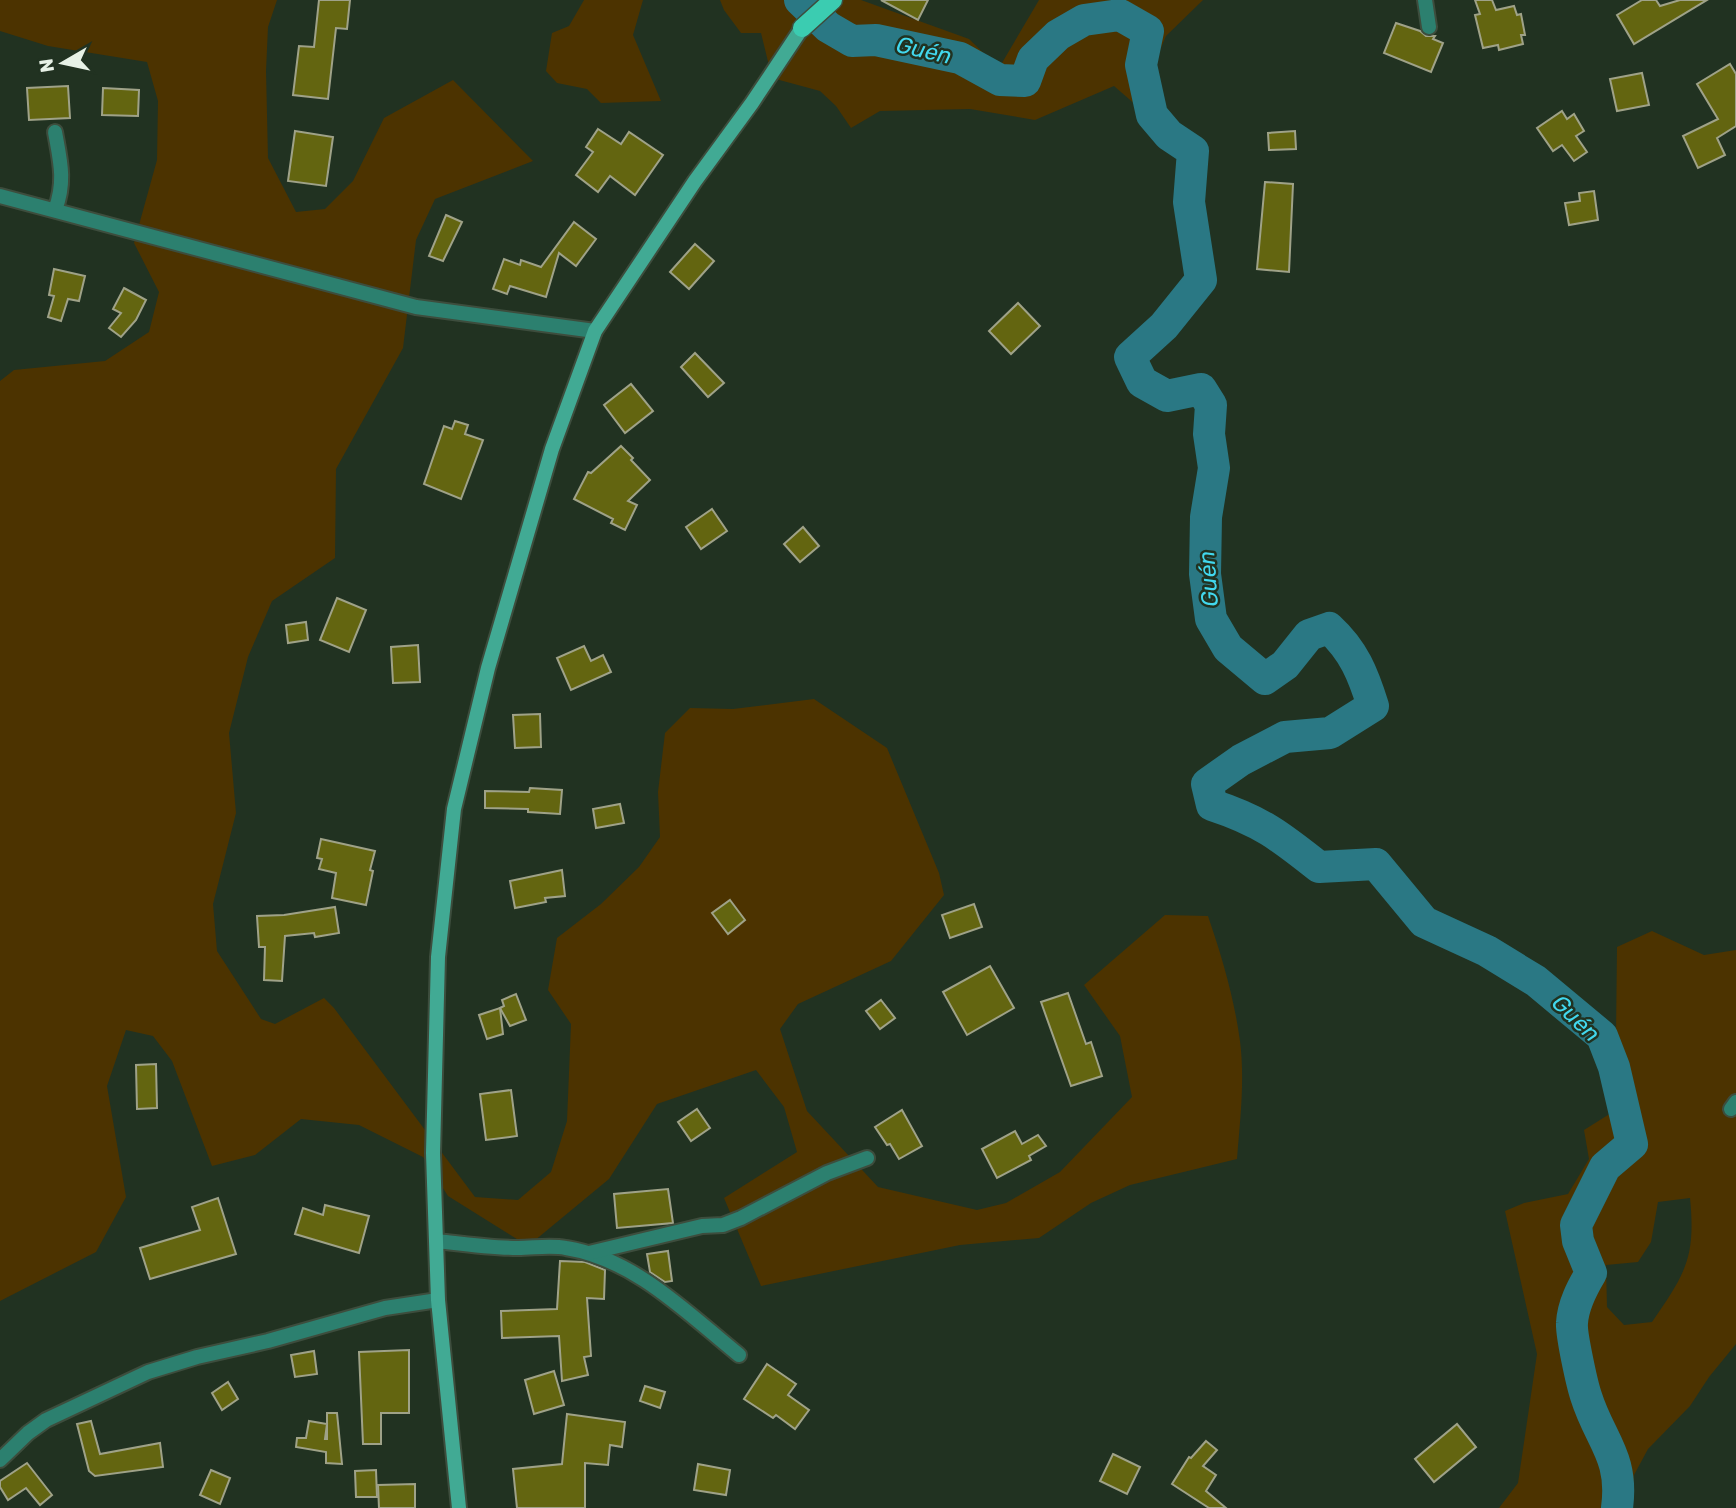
<svg xmlns="http://www.w3.org/2000/svg" width="1736" height="1508" viewBox="0 0 1736 1508" font-family="Rubik,sans-serif">
<style>
.green{fill:#4c3300;fill-rule:evenodd}
.lines{fill:none;stroke-linecap:round;stroke-linejoin:round}
.river{stroke:#2a7884;stroke-width:32}
.building{fill:#636510;stroke:#9fa288;stroke-width:2}
.street-casing{stroke:#3d4d3d;stroke-width:18}
.secondary-casing{stroke:#3d4d3d;stroke-width:18}
.primary-casing{stroke:#3d4d3d;stroke-width:21}
.street{stroke:#2c806f;stroke-width:14}
.secondary{stroke:#41aa94;stroke-width:14}
.primary{stroke:#3bccb1;stroke-width:18}
.labels{text-anchor:middle;dominant-baseline:central;stroke-width:5;stroke-linejoin:round;paint-order:stroke}
.water-label{font-size:23px;font-style:italic;fill:#42d8ee;stroke:#213221}
</style>
<rect width="100%" height="100%" fill="#213221"/>
<g class="green">
<path d="M 0,0 L 277,0 L 268,27 L 266,71 L 268,158 L 296,212 L 325,209 L 353,181 L 384,118 L 453,80 L 533,161 L 435,199 L 416,240 L 403,348 L 336,469 L 335,558 L 272,601 L 248,657 L 229,733 L 236,813 L 213,904 L 217,951 L 261,1019 L 275,1024 L 324,998 L 334,1008 L 475,1197 L 518,1200 L 551,1172 L 567,1121 L 571,1024 L 548,990 L 557,938 L 601,904 L 639,867 L 660,837 L 658,792 L 665,733 L 690,708 L 733,709 L 814,699 L 887,748 L 939,873 L 944,895 L 891,961 L 798,1004 L 780,1029 L 807,1111 L 878,1187 L 977,1210 L 1006,1203 L 1060,1172 L 1132,1097 L 1120,1036 L 1084,985 L 1165,915 L 1208,916 C 1222,957 1234,997 1240,1041 C 1245,1080 1240,1121 1237,1159 L 1130,1185 L 1091,1203 L 1039,1238 L 960,1245 L 761,1286 L 724,1198 L 797,1152 L 784,1107 L 756,1070 L 657,1104 L 609,1179 L 528,1246 L 448,1196 L 423,1157 L 359,1125 L 301,1119 L 255,1155 L 212,1166 L 172,1061 L 153,1036 L 126,1030 L 107,1086 L 126,1197 L 96,1252 L 0,1301 L 0,381 L 14,370 L 105,361 L 149,332 L 159,292 L 134,243 L 157,160 L 158,101 L 147,62 L 48,46 L 0,31 Z"/>
<path d="M 584,0 L 643,0 L 633,35 L 661,101 L 601,103 L 587,89 L 557,83 L 546,71 L 552,33 L 569,26 Z"/>
<path d="M 720,0 L 861,0 L 969,39 L 999,68 L 1039,0 L 1203,0 L 1166,36 L 1155,62 L 1144,112 L 1114,86 L 1035,120 L 970,109 L 880,111 L 851,128 L 836,106 L 820,91 L 772,78 L 761,33 L 741,33 L 724,10 Z"/>
<path d="M 1652,931 L 1704,955 L 1736,950 L 1736,1344 L 1709,1377 L 1690,1406 L 1648,1449 L 1634,1475 L 1632,1508 L 1499,1508 L 1518,1483 L 1537,1354 L 1505,1211 L 1524,1203 L 1568,1194 L 1589,1159 L 1584,1130 L 1635,1098 L 1616,1037 L 1617,947 ZM 1690,1198 C 1696,1258 1685,1274 1652,1322 L 1624,1325 L 1607,1307 L 1606,1265 L 1638,1262 L 1651,1242 L 1658,1202 Z"/>
</g>
<g class="lines">
<path class="river" d="M 800,0 L 828,27 L 852,41 L 876,40 L 960,58 L 1000,80 L 1025,81 L 1033,59 L 1058,35 L 1084,20 L 1120,15 L 1148,31 L 1141,65 L 1152,115 L 1169,135 L 1193,151 L 1189,202 L 1201,280 L 1164,326 L 1130,357 L 1142,382 L 1167,396 L 1201,389 L 1211,405 L 1209,434 L 1214,468 L 1206,517 L 1205,574 L 1211,619 L 1228,648 L 1265,679 L 1285,665 L 1309,635 L 1329,628 C 1354,651 1363,674 1373,706 L 1330,733 L 1285,737 L 1241,760 L 1207,784 L 1212,805 C 1261,821 1280,836 1319,867 L 1376,864 L 1424,922 L 1487,951 L 1536,981 L 1602,1036 L 1614,1067 L 1632,1144 L 1605,1167 L 1576,1225 L 1578,1241 L 1591,1273 C 1582,1288 1573,1305 1572,1323 C 1571,1334 1582,1384 1586,1396 C 1600,1441 1624,1456 1617,1508"/>
</g>
<g class="building">
<path d="M 319,0 L 350,0 L 347,29 L 336,28 L 328,99 L 293,95 L 299,46 L 314,47 Z"/>
<path d="M 881,0 L 928,0 L 918,20 Z"/>
<path d="M 1475,0 L 1492,0 L 1496,10 L 1514,6 L 1517,15 L 1521,14 L 1525,35 L 1521,35 L 1523,44 L 1499,50 L 1498,45 L 1483,48 L 1475,15 L 1480,14 Z"/>
<path d="M 1642,0 L 1656,0 L 1660,6 L 1680,0 L 1707,0 L 1634,44 L 1617,15 Z"/>
<path d="M 1396,23 L 1420,31 L 1426,36 L 1435,36 L 1433,39 L 1443,43 L 1431,72 L 1384,53 Z"/>
<path d="M 1730,64 L 1736,74 L 1736,126 L 1717,138 L 1725,155 L 1698,168 L 1683,136 L 1718,119 L 1697,84 Z"/>
<path d="M 1642,73 L 1649,105 L 1617,111 L 1610,79 Z"/>
<path d="M 68,86 L 70,118 L 29,120 L 27,88 Z"/>
<path d="M 103,88 L 139,90 L 138,116 L 102,115 Z"/>
<path d="M 1562,111 L 1567,119 L 1574,114 L 1584,131 L 1576,136 L 1587,152 L 1574,161 L 1562,145 L 1553,151 L 1537,128 Z"/>
<path d="M 598,129 L 621,144 L 629,132 L 663,155 L 635,195 L 610,176 L 598,192 L 576,175 L 593,152 L 586,147 Z"/>
<path d="M 295,131 L 333,137 L 326,186 L 288,181 Z"/>
<path d="M 1295,131 L 1296,149 L 1269,150 L 1268,133 Z"/>
<path d="M 1265,182 L 1293,184 L 1289,272 L 1257,269 Z"/>
<path d="M 1594,191 L 1598,220 L 1569,225 L 1565,203 L 1580,201 L 1579,193 Z"/>
<path d="M 446,215 L 462,222 L 443,261 L 429,256 Z"/>
<path d="M 574,222 L 596,239 L 576,266 L 559,253 L 546,297 L 510,286 L 507,294 L 493,289 L 504,259 L 520,265 L 521,260 L 541,267 Z"/>
<path d="M 695,244 L 714,261 L 689,289 L 670,272 Z"/>
<path d="M 54,269 L 85,276 L 79,301 L 68,299 L 61,321 L 48,317 L 54,296 L 49,295 Z"/>
<path d="M 124,288 L 146,300 L 136,320 L 121,337 L 109,328 L 121,313 L 113,309 Z"/>
<path d="M 1018,303 L 1040,326 L 1011,354 L 989,331 Z"/>
<path d="M 695,353 L 724,383 L 708,397 L 681,367 Z"/>
<path d="M 631,384 L 653,411 L 625,433 L 604,405 Z"/>
<path d="M 455,421 L 468,425 L 465,434 L 483,440 L 461,499 L 424,484 L 444,426 L 452,429 Z"/>
<path d="M 621,446 L 633,458 L 631,460 L 650,480 L 628,501 L 637,505 L 625,530 L 611,523 L 613,519 L 574,499 L 588,472 L 591,473 Z"/>
<path d="M 712,509 L 727,531 L 701,549 L 686,527 Z"/>
<path d="M 803,527 L 819,546 L 800,562 L 784,544 Z"/>
<path d="M 337,598 L 366,610 L 349,652 L 320,640 Z"/>
<path d="M 306,622 L 308,640 L 288,643 L 286,625 Z"/>
<path d="M 418,645 L 420,682 L 393,683 L 391,647 Z"/>
<path d="M 584,646 L 591,661 L 603,655 L 611,672 L 571,690 L 557,658 Z"/>
<path d="M 540,714 L 541,747 L 515,748 L 513,715 Z"/>
<path d="M 530,788 L 562,790 L 560,814 L 528,812 L 528,809 L 485,808 L 485,791 L 529,792 Z"/>
<path d="M 620,804 L 624,823 L 596,828 L 593,809 Z"/>
<path d="M 321,839 L 375,851 L 370,870 L 373,871 L 366,905 L 332,898 L 336,873 L 319,869 L 322,859 L 317,858 Z"/>
<path d="M 562,870 L 565,896 L 545,898 L 546,902 L 515,908 L 510,881 Z"/>
<path d="M 730,900 L 745,920 L 728,934 L 712,913 Z"/>
<path d="M 974,904 L 982,927 L 950,938 L 942,915 Z"/>
<path d="M 335,907 L 339,933 L 315,937 L 314,933 L 285,936 L 282,981 L 264,980 L 265,947 L 259,947 L 257,916 L 284,915 Z"/>
<path d="M 990,966 L 1014,1008 L 967,1035 L 943,992 Z"/>
<path d="M 1068,993 L 1086,1044 L 1091,1042 L 1102,1076 L 1071,1086 L 1041,1002 Z"/>
<path d="M 516,994 L 526,1020 L 510,1026 L 500,1008 L 504,1006 L 502,1000 Z"/>
<path d="M 881,1000 L 895,1018 L 880,1029 L 866,1011 Z"/>
<path d="M 500,1008 L 503,1034 L 487,1039 L 479,1015 Z"/>
<path d="M 156,1064 L 157,1108 L 137,1109 L 136,1065 Z"/>
<path d="M 511,1090 L 517,1136 L 486,1140 L 480,1094 Z"/>
<path d="M 697,1109 L 710,1128 L 691,1141 L 678,1122 Z"/>
<path d="M 902,1110 L 922,1146 L 899,1159 L 890,1144 L 887,1145 L 875,1127 Z"/>
<path d="M 1015,1131 L 1022,1144 L 1038,1135 L 1046,1146 L 1029,1156 L 1031,1160 L 997,1178 L 982,1149 Z"/>
<path d="M 668,1189 L 673,1223 L 617,1228 L 614,1194 Z"/>
<path d="M 218,1198 L 236,1254 L 150,1279 L 140,1248 L 200,1230 L 192,1207 Z"/>
<path d="M 325,1205 L 369,1216 L 359,1253 L 295,1234 L 303,1208 L 323,1215 Z"/>
<path d="M 668,1251 L 672,1281 L 665,1282 L 650,1272 L 647,1254 Z"/>
<path d="M 560,1261 L 585,1262 L 605,1270 L 604,1299 L 587,1298 L 591,1356 L 584,1357 L 588,1375 L 562,1381 L 559,1336 L 502,1338 L 501,1311 L 557,1309 Z"/>
<path d="M 409,1350 L 409,1413 L 381,1413 L 381,1444 L 363,1444 L 359,1352 Z"/>
<path d="M 314,1351 L 317,1374 L 295,1377 L 291,1355 Z"/>
<path d="M 767,1364 L 796,1384 L 788,1395 L 809,1410 L 795,1429 L 776,1415 L 773,1418 L 744,1399 Z"/>
<path d="M 554,1371 L 564,1405 L 534,1414 L 525,1380 Z"/>
<path d="M 228,1382 L 238,1399 L 222,1410 L 212,1393 Z"/>
<path d="M 645,1386 L 665,1392 L 660,1408 L 640,1401 Z"/>
<path d="M 327,1413 L 337,1413 L 342,1464 L 326,1463 L 326,1452 L 296,1447 L 297,1438 L 306,1438 L 309,1421 L 327,1424 L 325,1439 L 327,1439 Z"/>
<path d="M 567,1414 L 625,1422 L 622,1447 L 610,1445 L 608,1465 L 585,1463 L 585,1508 L 517,1508 L 513,1469 L 562,1464 Z"/>
<path d="M 91,1421 L 100,1454 L 160,1443 L 163,1467 L 95,1476 L 89,1471 L 77,1424 Z"/>
<path d="M 1457,1424 L 1476,1447 L 1434,1482 L 1415,1459 Z"/>
<path d="M 1206,1441 L 1217,1450 L 1203,1466 L 1216,1475 L 1206,1491 L 1226,1508 L 1209,1508 L 1172,1484 L 1189,1457 L 1191,1458 Z"/>
<path d="M 1113,1454 L 1140,1467 L 1127,1494 L 1100,1481 Z"/>
<path d="M 27,1463 L 52,1495 L 40,1505 L 26,1488 L 8,1500 L 0,1487 L 0,1481 Z"/>
<path d="M 698,1464 L 730,1470 L 726,1495 L 694,1490 Z"/>
<path d="M 211,1470 L 230,1478 L 220,1504 L 200,1495 Z"/>
<path d="M 376,1470 L 377,1497 L 356,1497 L 355,1471 Z"/>
<path d="M 415,1484 L 415,1508 L 379,1508 L 378,1485 Z"/>
</g>
<g class="lines">
<g class="street-casing">
<g id="street">
<path d="M 1425,0 L 1429,27"/>
<path d="M 0,196 L 416,307 L 595,331"/>
<path d="M 55,210 C 66,182 60,160 55,132"/>
<path d="M 1731,1109 L 1736,1102"/>
<path d="M 437,1241 C 463,1244 491,1248 518,1248 C 534,1248 550,1245 566,1248 C 635,1259 687,1313 739,1355"/>
<path d="M 589,1253 L 702,1226 L 723,1225 L 741,1218 L 827,1173 L 867,1158"/>
<path d="M 0,1460 L 28,1433 L 46,1420 L 148,1372 L 197,1357 L 268,1341 L 385,1308 L 438,1300"/>
</g>
</g>
<g class="secondary-casing">
<path id="secondary" d="M 459,1508 L 438,1300 L 433,1153 L 438,957 L 454,809 L 488,668 L 552,449 L 595,331 L 695,181 L 752,103 L 802,28"/>
</g>
<g class="primary-casing">
<path id="primary" d="M 802,28 L 833,0"/>
</g>
<use href="#street" class="street"/>
<use href="#secondary" class="secondary"/>
<use href="#primary" class="primary"/>
</g>
<g class="labels">
<g class="water-label">
<text transform="translate(924 50) rotate(13)">Guén</text>
<text transform="translate(1208 579) rotate(-94)">Guén</text>
<text transform="translate(1576 1018) rotate(44)">Guén</text>
</g>
</g>
<g transform="translate(63 63) rotate(261)" stroke="#213221" stroke-width="5" paint-order="stroke">
<path d="M0-5L12 26L0 18L-12 26Z" fill="#e7f1e6"/>
<text y="-10" font-size="19" font-weight="bold" text-anchor="middle" fill="#e7f1e6">N</text>
</g>
</svg>
